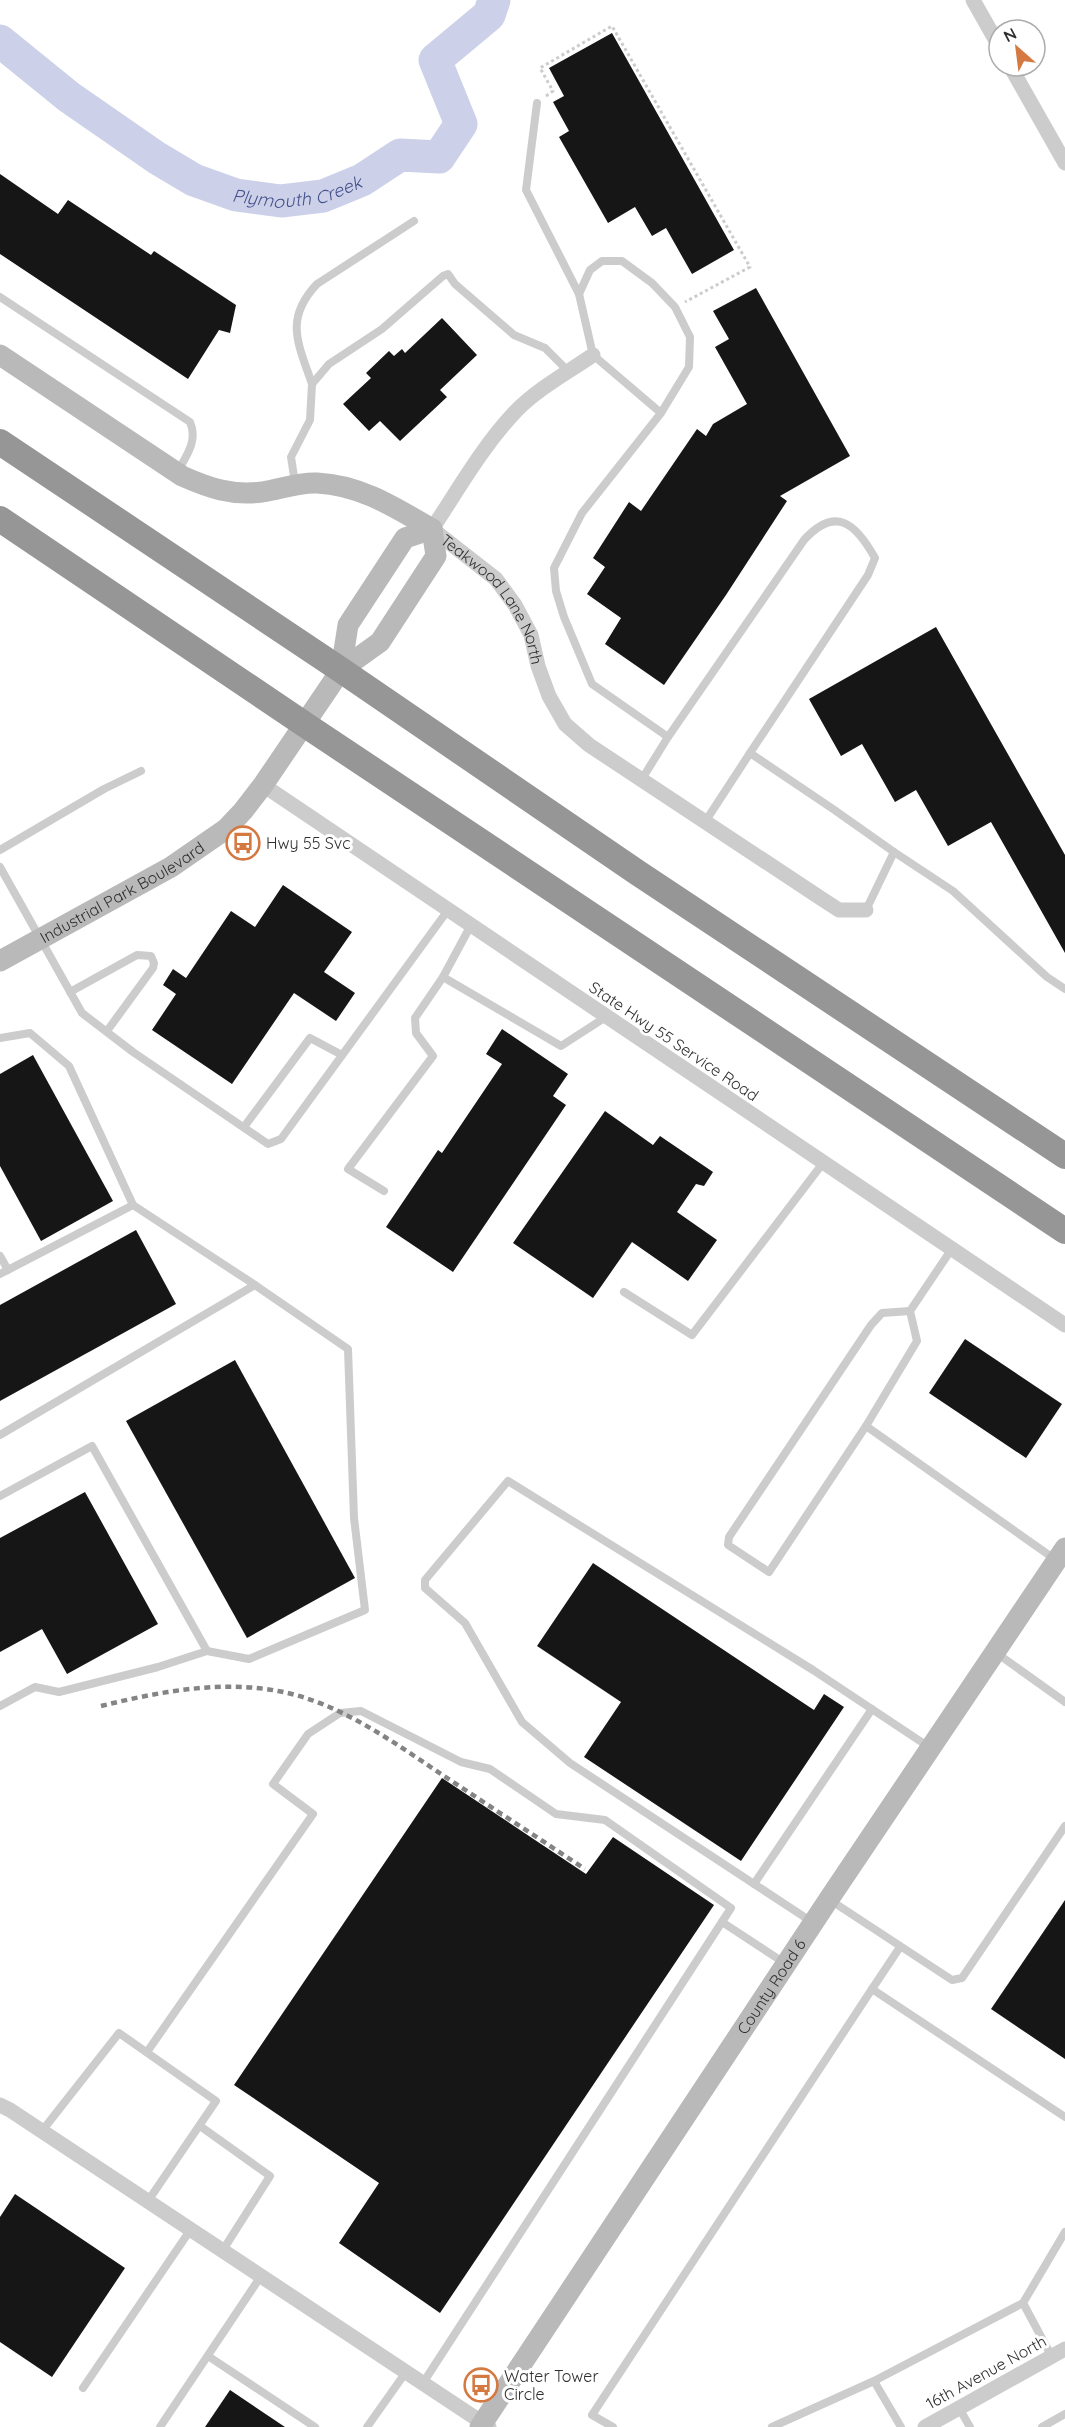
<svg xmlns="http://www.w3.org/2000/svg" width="1065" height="2427" viewBox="0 0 1065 2427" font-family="Quicksand,sans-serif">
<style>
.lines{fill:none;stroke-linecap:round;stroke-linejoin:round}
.river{stroke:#ccd1e9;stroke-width:33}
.building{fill:#161616}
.path{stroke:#ccc;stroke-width:3;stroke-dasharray:3 3;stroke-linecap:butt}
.lane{stroke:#ccc;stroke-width:8}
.street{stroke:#ccc;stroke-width:15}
.secondary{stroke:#b9b9b9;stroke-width:21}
.highway{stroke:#969696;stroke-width:26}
.rail{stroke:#848484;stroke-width:4.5;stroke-dasharray:6 4.5;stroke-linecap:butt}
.labels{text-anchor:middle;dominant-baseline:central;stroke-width:6;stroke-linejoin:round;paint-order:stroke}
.street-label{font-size:16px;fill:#2f2f2f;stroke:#fff}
.poi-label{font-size:16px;fill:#2f2f2f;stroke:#fff;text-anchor:start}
.water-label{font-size:18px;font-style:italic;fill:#44508a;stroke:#fff}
</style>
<rect width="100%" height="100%" fill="#fff"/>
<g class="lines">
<path class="river" id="s1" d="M 0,41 L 69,97 L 157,158 L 194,180 L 236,195 L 281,201 L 323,196 L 362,180 L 400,155 L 439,157 L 461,124 L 435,60 L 489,15 L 494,0"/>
</g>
<g class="building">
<path d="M 612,33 L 734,250 L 692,274 L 666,228 L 652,236 L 635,207 L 608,223 L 559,137 L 569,131 L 553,102 L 564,96 L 549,68 Z"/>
<path d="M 0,174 L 58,214 L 68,200 L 151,255 L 154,251 L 236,305 L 230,333 L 219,330 L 188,379 L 0,254 Z"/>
<path d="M 756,288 L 850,456 L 780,496 L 787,501 L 726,595 L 664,685 L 605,644 L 621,618 L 587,594 L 605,567 L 593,558 L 629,502 L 641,511 L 697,429 L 706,436 L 713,424 L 747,404 L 715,347 L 729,339 L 713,311 Z"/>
<path d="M 442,318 L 477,355 L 440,390 L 447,397 L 400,441 L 380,421 L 369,431 L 343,404 L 371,378 L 366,373 L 389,351 L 394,356 L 402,349 L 405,353 Z"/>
<path d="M 936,627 L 1065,855 L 1065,953 L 991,822 L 948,846 L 916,790 L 895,802 L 862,744 L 841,756 L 809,699 Z"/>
<path d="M 283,885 L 352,932 L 324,972 L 355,993 L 336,1021 L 294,993 L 232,1084 L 152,1030 L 176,994 L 163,985 L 173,969 L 186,978 L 231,911 L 255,927 Z"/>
<path d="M 502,1029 L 568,1074 L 553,1096 L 566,1105 L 453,1272 L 386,1227 L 438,1150 L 442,1153 L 502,1064 L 486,1054 Z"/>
<path d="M 33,1055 L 113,1201 L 41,1241 L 0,1166 L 0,1074 Z"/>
<path d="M 605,1111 L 653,1145 L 660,1136 L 713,1172 L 704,1186 L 696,1184 L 677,1212 L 717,1240 L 688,1281 L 632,1242 L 593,1298 L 513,1243 Z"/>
<path d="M 136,1230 L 176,1304 L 0,1401 L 0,1305 Z"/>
<path d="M 965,1339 L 1062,1404 L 1026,1458 L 929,1393 Z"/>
<path d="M 235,1360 L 355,1578 L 247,1638 L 126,1421 Z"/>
<path d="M 85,1492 L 158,1624 L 67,1674 L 42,1629 L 0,1652 L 0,1538 Z"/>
<path d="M 593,1563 L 814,1710 L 824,1694 L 844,1707 L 741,1861 L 584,1757 L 621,1702 L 537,1646 Z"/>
<path d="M 442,1778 L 586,1874 L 613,1837 L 714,1905 L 440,2313 L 339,2243 L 379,2183 L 234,2085 Z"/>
<path d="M 1065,1900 L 1065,2059 L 991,2009 Z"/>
<path d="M 15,2194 L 125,2268 L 52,2377 L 0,2342 L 0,2217 Z"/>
<path d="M 230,2390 L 285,2427 L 205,2427 Z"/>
</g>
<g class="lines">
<path class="path" d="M 546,96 L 553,91 L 540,68 L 612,26 L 750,267 L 685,302"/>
<g class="lane">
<path d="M 537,103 L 526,190 L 579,294"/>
<path d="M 0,297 L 190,422 C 198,440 187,455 178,471"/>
<path d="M 312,384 C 298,343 284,319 317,284 L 414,221"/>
<path d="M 661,413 L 593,355 L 579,294 L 590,270 L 602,261 L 622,261 L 652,283 L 675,307 L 690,337 L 689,367 L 661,413 L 582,513 L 554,568 L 556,591 L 564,617 L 592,684 L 668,737 L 804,540 C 836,505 856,524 875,558 L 868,575 L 750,753 L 833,809 L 894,852 L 866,910"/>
<path d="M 295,483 L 291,457 L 310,420 L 312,384 L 329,364 L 382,329 L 443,276 L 448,274 L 455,284 L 514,335 L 545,348 L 569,372"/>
<path d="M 642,779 L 668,737"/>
<path d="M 705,822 L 750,753"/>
<path d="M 0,850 L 104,789 L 141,771"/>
<path d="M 894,852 L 953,891 L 1047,977 L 1065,989"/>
<path d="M 0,867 L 82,1013 L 133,1052 L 268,1144 L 281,1139 L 448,910"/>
<path d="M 471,925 L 443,977 L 561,1046 L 606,1017"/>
<path d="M 70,992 L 137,955 L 151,956 L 154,963 L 153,968 L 107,1031"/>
<path d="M 0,1038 L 30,1033 L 69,1066 L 133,1205"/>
<path d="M 244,1127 L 310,1038 L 342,1055"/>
<path d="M 384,1191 L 348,1169 L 433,1056 L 416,1033 L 415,1018 L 443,977"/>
<path d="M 951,1250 L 910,1311 L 917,1341 L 866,1426 L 1056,1560"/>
<path d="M 0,1256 L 8,1270"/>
<path d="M 0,1274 L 133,1205 L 255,1285"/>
<path d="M 624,1292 L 692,1335 L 823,1163"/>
<path d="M 866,1426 L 769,1572 L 728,1545 L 729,1537 L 871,1325 L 882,1313 L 910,1311"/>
<path d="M 0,1435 L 255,1285 L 348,1349 L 354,1518 L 365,1610 L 249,1659 L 207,1651"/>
<path d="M 0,1496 L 92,1446 L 207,1651 L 158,1667 L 59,1692 L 35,1687 L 0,1706"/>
<path d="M 995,1652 L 1065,1702"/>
<path d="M 754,1884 L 872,1709"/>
<path d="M 830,1900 L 952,1980 L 962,1978 L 1065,1826"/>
<path d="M 722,1922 L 786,1964"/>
<path d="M 812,1922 L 570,1763 L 522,1722 L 465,1623 L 425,1588 L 425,1580 L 508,1481 L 813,1670 L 929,1747"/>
<path d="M 900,1947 L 872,1989 L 1065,2117"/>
<path d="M 147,2052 L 313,1814 L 273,1784 L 308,1734 L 340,1713 L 361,1711 L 461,1762 L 490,1769 L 556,1814 L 605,1820 L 731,1908 L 423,2383"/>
<path d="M 200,2126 L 270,2176 L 223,2250"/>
<path d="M 42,2131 L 119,2033 L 216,2101 L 148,2201"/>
<path d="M 208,2356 L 315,2427"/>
<path d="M 1052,2357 L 1023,2303 L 1065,2232"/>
<path d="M 874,2381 L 1023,2303"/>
<path d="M 83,2388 L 191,2229"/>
<path d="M 959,2408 L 970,2427"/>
<path d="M 160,2427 L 261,2276"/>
<path d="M 367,2427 L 406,2372"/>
<path d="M 613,2427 L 592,2415 L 872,1989"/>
<path d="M 772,2427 L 874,2381 L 901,2427"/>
<path d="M 1042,2427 L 1065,2414"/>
</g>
<g class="street">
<path d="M 973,0 L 999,46"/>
<path d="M 1010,66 L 1065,163"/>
<path id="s2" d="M 593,355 C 567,373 537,389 515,412 C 482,447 458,490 432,529 L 496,579 L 515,605 L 531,635 L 538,666 L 549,696 L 565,724 L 589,745 L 825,901 L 839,910 L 866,910"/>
<path d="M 263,785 L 1065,1325"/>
<path d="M 0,2105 L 10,2110 L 489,2427"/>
<path d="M 925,2427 L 1065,2349"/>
</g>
<g class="secondary">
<path d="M 0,355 L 182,476 C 209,488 232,496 262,492 C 281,489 299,482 317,483 C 361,485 396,508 432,529"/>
<path d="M 341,670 L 348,625 L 405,538 L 432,529"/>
<path id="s3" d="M 0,961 L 171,867 L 226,829 L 243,811 L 263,785 L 341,670 L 380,642 L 436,556 L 432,529"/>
<path id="s4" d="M 480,2427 L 829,1899 L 1065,1548"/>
</g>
<g class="highway">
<path d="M 0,442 L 341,670 L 638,873 L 1065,1156"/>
<path d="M 0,519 L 304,724 L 1065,1231"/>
</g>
<path class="rail" d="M 101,1706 C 158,1692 220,1680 278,1691 C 339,1702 393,1742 444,1776 C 491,1807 538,1838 585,1869"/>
</g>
<defs>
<g id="bus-ring" transform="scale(1.725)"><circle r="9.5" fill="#fff" stroke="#d57942" stroke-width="1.5"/><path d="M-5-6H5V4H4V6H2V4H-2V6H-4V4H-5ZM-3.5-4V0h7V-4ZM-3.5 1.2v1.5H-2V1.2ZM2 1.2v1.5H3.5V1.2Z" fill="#d57942"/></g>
</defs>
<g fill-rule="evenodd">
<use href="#bus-ring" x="243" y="843"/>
<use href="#bus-ring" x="481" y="2385"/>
</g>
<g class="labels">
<g class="street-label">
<text stroke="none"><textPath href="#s2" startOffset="336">Teakwood Lane North</textPath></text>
<text stroke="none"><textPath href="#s3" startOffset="140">Industrial Park Boulevard</textPath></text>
<text transform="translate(674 1041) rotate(34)">State Hwy 55 Service Road</text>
<text stroke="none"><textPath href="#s4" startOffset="528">County Road 6</textPath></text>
<text transform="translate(986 2372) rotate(-29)">16th Avenue North</text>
</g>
<g class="poi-label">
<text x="266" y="843">Hwy 55 Svc</text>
<text x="504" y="2376">Water Tower<tspan x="504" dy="18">Circle</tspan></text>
</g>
<g class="water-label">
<text stroke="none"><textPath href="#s1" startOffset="346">Plymouth Creek</textPath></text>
</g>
</g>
<g transform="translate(1017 48) rotate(332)"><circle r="28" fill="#ffffff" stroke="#acacac" stroke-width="1.5"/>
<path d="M0-4.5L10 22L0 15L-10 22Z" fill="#d57942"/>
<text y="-9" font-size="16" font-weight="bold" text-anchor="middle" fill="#2f2f2f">N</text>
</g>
</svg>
